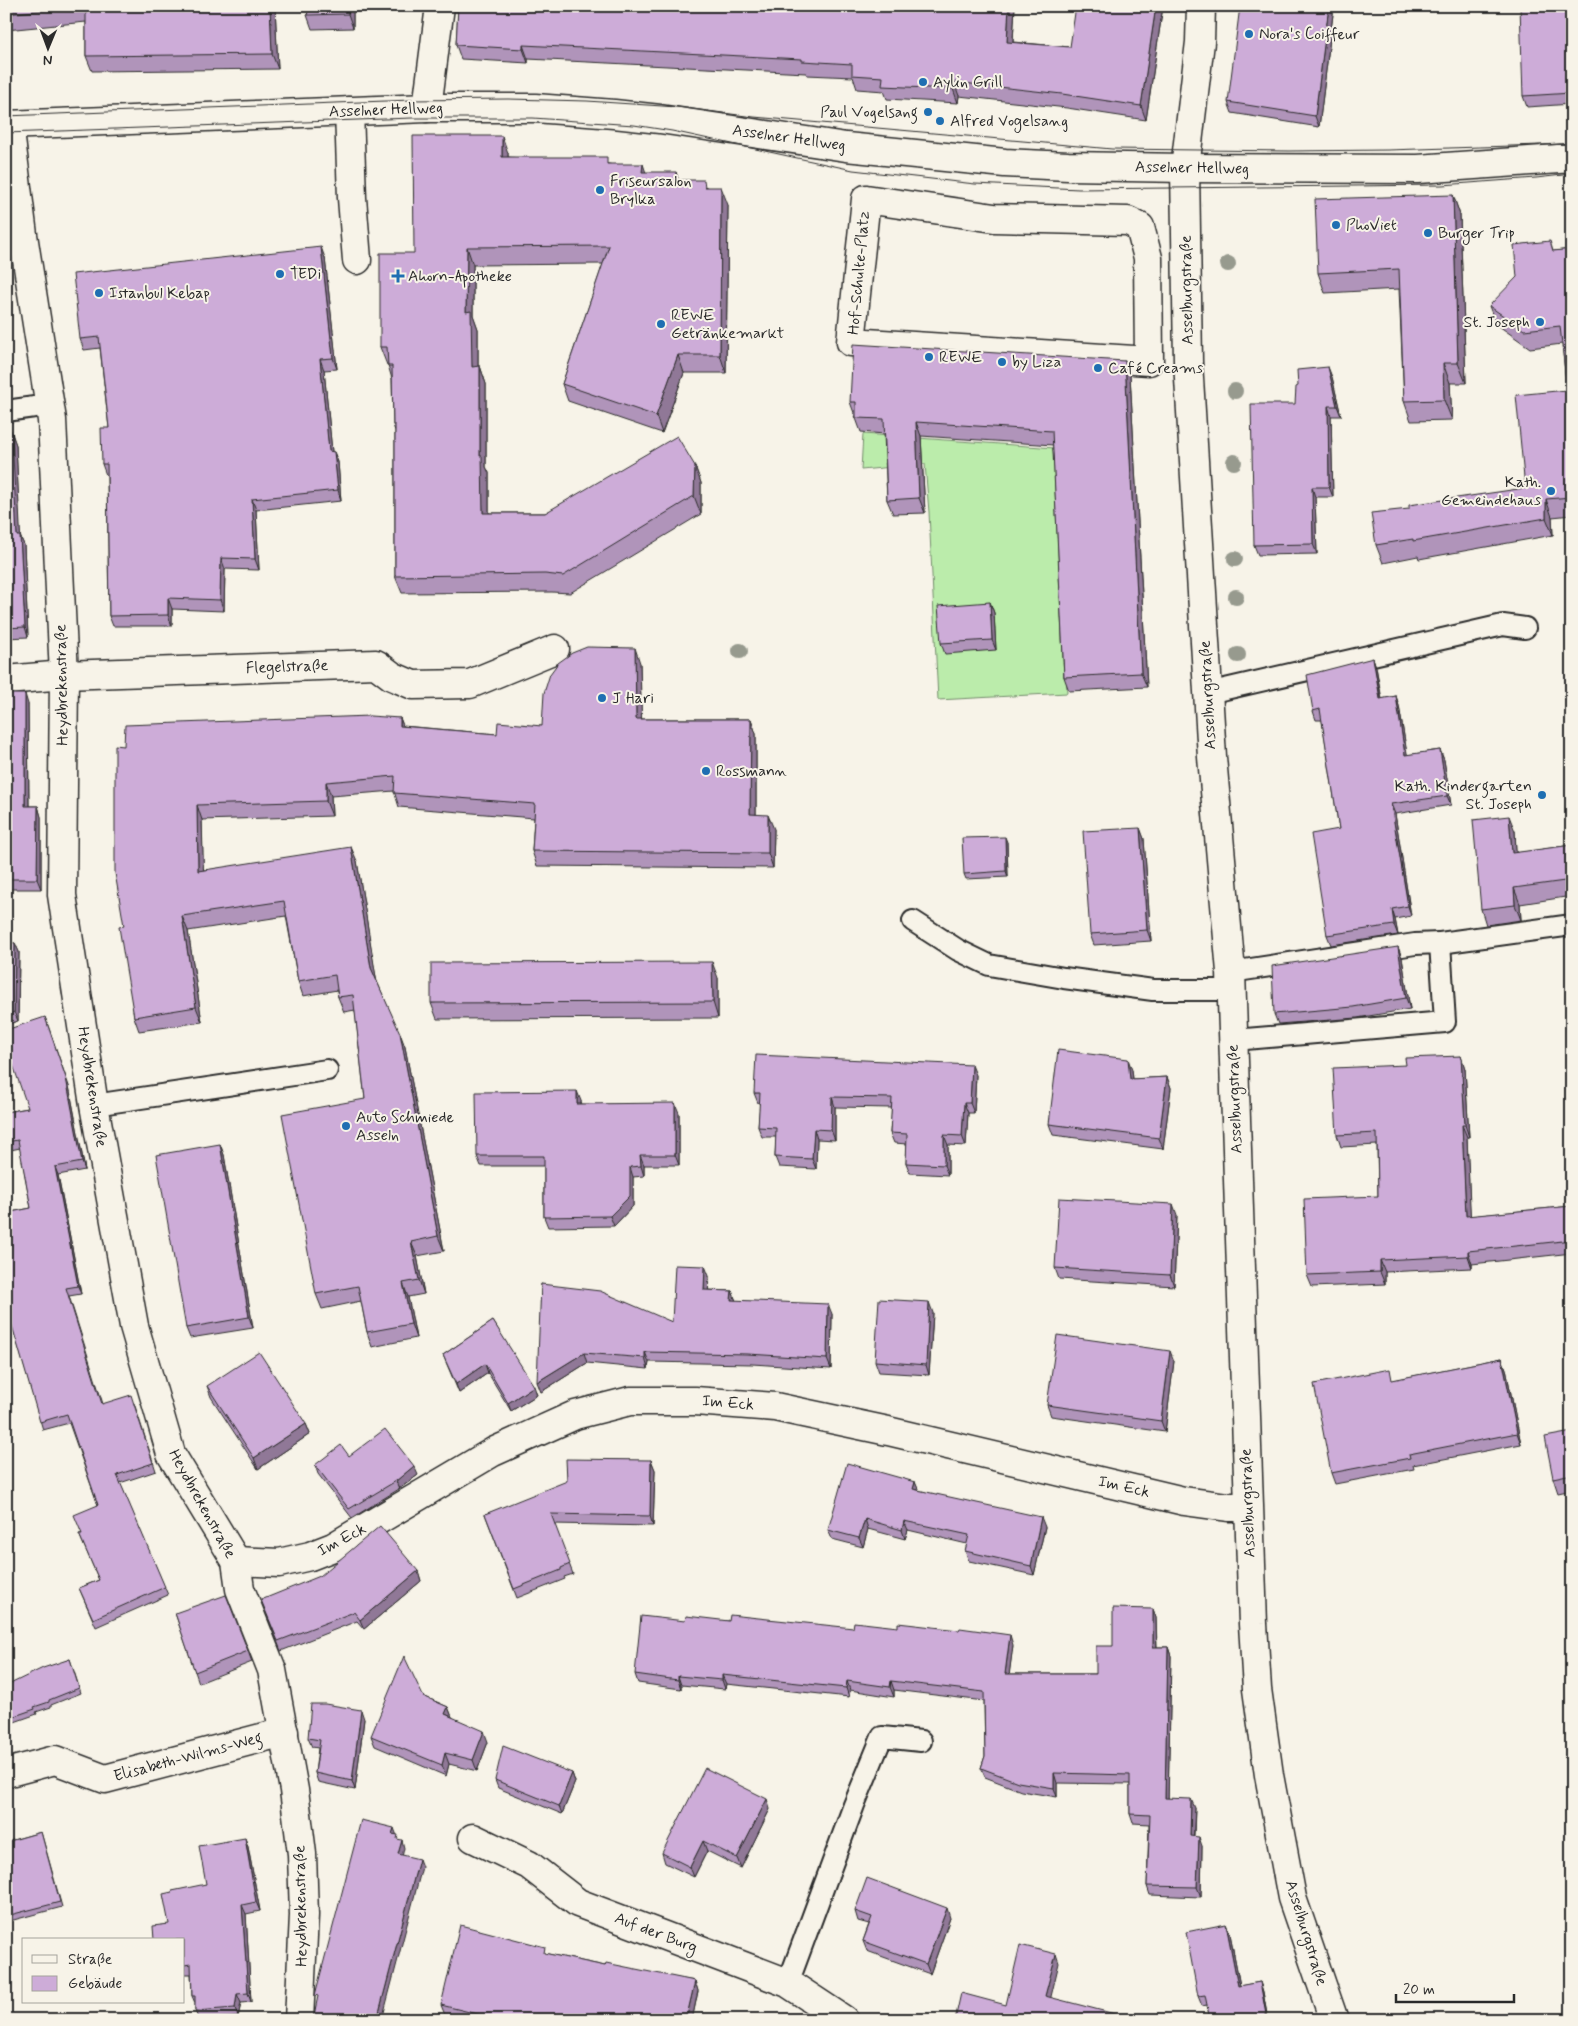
<svg xmlns="http://www.w3.org/2000/svg" width="1578" height="2026" viewBox="0 0 1578 2026" font-family="Mynerve,sans-serif">
<style>
.garden{fill:#bbecab;stroke:#738c6b}
.lines{fill:none;stroke-linecap:round;stroke-linejoin:round}
.service-casing{stroke:#2b2b2b;stroke-width:24}
.pedestrian-casing{stroke:#2b2b2b;stroke-width:31}
.minor-casing{stroke:#2b2b2b;stroke-width:31}
.secondary-casing{stroke:#2b2b2b;stroke-width:31}
.service{stroke:#f7f3e8;stroke-width:20}
.pedestrian{stroke:#f7f3e8;stroke-width:28}
.minor{stroke:#f7f3e8;stroke-width:28}
.secondary{stroke:#f7f3e8;stroke-width:28}
.tram{stroke:#2b2b2b;stroke-width:1}
.tree{fill:#979a8e}
.wall{fill:#b094ba;stroke:#2b2b2b}
.shaded-wall{fill:#907897;stroke:#2b2b2b}
.building{fill:#cdacd8;stroke:#2b2b2b}
.poi-dot{fill:#1f6fb2;stroke:#f7f3e8;stroke-width:2}
.labels{text-anchor:middle;dominant-baseline:central;stroke-width:4;stroke-linejoin:round;paint-order:stroke}
.poi-label{font-size:16px;fill:#2b2b2b;stroke:#f7f3e8;text-anchor:start}
.street-label{font-size:16px;fill:#2b2b2b;stroke:#f7f3e8}
</style>
<rect width="100%" height="100%" fill="#f7f3e8"/>
<filter id="ink" filterUnits="userSpaceOnUse"><feTurbulence type="fractalNoise" baseFrequency=".02" numOctaves="2"/><feDisplacementMap in="SourceGraphic" scale="10" xChannelSelector="R" yChannelSelector="G"/><feConvolveMatrix kernelMatrix="1 2 1 2 8 2 1 2 1" color-interpolation-filters="sRGB"/></filter>
<g filter="url(#ink)">
<path class="garden" d="M 863,434 L 1055,448 L 1067,693 L 938,700 L 929,512 L 925,464 L 861,470 Z"/>
<g class="lines">
<g class="service-casing">
<g id="service">
<path d="M 6,411 L 49,405"/>
<path d="M 1208,693 L 1503,625 L 1525,628"/>
<path d="M 913,921 L 958,950 L 989,965 L 1064,978 L 1153,990 L 1231,990"/>
<path d="M 1440,943 L 1572,925"/>
<path d="M 1231,972 L 1415,944 L 1440,943 L 1445,1022 L 1234,1040"/>
<path d="M 94,1105 L 327,1070"/>
<path d="M 788,1983 L 854,1805 L 882,1737 L 921,1741"/>
</g>
</g>
<g class="pedestrian-casing">
<path id="pedestrian" d="M 866,199 L 994,218 L 1128,221 L 1140,227 L 1148,258 L 1149,361 L 851,342 Z"/>
</g>
<g class="minor-casing">
<g id="minor">
<path d="M 1201,6 L 1200,42 L 1185,168 L 1188,362 L 1212,757 L 1231,972 L 1253,1624 L 1257,1689 L 1269,1775 L 1292,1898 L 1334,2020"/>
<path d="M 427,108 L 440,6"/>
<path d="M 349,111 L 352,198 L 357,260"/>
<path d="M 9,124 L 23,235 L 52,420 L 64,675 L 62,895 L 94,1105 L 134,1326 L 171,1454 L 236,1561 L 240,1589 L 272,1670 L 294,1790 L 302,1854 L 304,1915 L 299,2020"/>
<path d="M 6,680 L 64,675 L 376,664 L 392,676 L 413,685 L 470,684 L 555,649"/>
<path d="M 236,1561 L 279,1563 L 310,1556 L 333,1547 L 493,1452 L 575,1415 L 630,1401 L 695,1401 L 775,1407 L 888,1431 L 1184,1501 L 1228,1507 L 1248,1507"/>
<path d="M 6,1773 L 55,1760 L 105,1779 L 284,1732"/>
<path d="M 473,1838 L 529,1865 L 578,1903 L 788,1983 L 844,2020"/>
</g>
</g>
<g class="secondary-casing">
<path id="secondary" d="M 6,125 L 427,108 L 535,108 L 614,114 L 660,119 L 846,147 L 1005,163 L 1068,166 L 1185,168 L 1418,169 L 1572,158"/>
</g>
<use href="#service" class="service"/>
<use href="#pedestrian" class="pedestrian"/>
<use href="#minor" class="minor"/>
<use href="#secondary" class="secondary"/>
<g class="tram">
<path d="M 6,116 L 411,100 L 508,99 L 587,101 L 677,107 L 754,117 L 1112,149 L 1289,151 L 1388,150 L 1572,144"/>
<path d="M 6,133 L 412,118 L 533,118 L 634,125 L 672,131 L 853,170 L 975,184 L 1079,189 L 1442,185 L 1536,178 L 1572,174"/>
</g>
</g>
<g class="tree">
<circle cx="1228" cy="264" r="8"/>
<circle cx="1235" cy="391" r="8"/>
<circle cx="1234" cy="462" r="8"/>
<circle cx="1235" cy="559" r="8"/>
<circle cx="1236" cy="597" r="8"/>
<circle cx="740" cy="651" r="8"/>
<circle cx="1238" cy="655" r="8"/>
</g>
<g class="wall">
<path d="M 6,6 L 275,6 L 278,69 L 92,71 L 86,56 L 86,22 L 6,30 Z"/>
<path d="M 310,6 L 353,6 L 353,28 L 312,29 L 307,15 Z"/>
<path d="M 454,6 L 1015,6 L 1013,42 L 1070,47 L 1163,6 L 1146,120 L 1067,108 L 959,96 L 958,103 L 887,99 L 884,91 L 857,89 L 853,77 L 807,75 L 806,73 L 528,59 L 528,63 L 461,59 L 456,45 L 458,12 L 455,11 Z"/>
<path d="M 1334,6 L 1319,127 L 1232,113 L 1228,102 Z"/>
<path d="M 1572,6 L 1572,104 L 1527,107 L 1523,96 Z"/>
<path d="M 508,153 L 508,157 L 609,164 L 679,180 L 707,187 L 728,205 L 726,373 L 684,373 L 662,433 L 568,401 L 562,384 L 603,264 L 473,265 L 473,315 L 478,329 L 478,366 L 480,366 L 486,384 L 486,467 L 489,473 L 489,513 L 545,513 L 695,466 L 701,483 L 701,514 L 570,593 L 552,592 L 402,593 L 395,576 L 395,431 L 393,425 L 392,379 L 388,365 L 387,365 L 380,347 L 414,253 Z"/>
<path d="M 1453,195 L 1460,215 L 1466,383 L 1450,383 L 1452,420 L 1411,421 L 1404,401 L 1399,289 L 1325,293 L 1318,273 Z"/>
<path d="M 1572,249 L 1572,515 L 1552,517 L 1553,535 L 1419,559 L 1418,556 L 1383,563 L 1376,545 L 1409,509 L 1525,488 L 1567,390 L 1562,344 L 1530,348 L 1496,324 L 1489,306 L 1554,251 Z"/>
<path d="M 325,258 L 337,369 L 324,370 L 332,452 L 334,452 L 338,462 L 341,501 L 256,510 L 259,570 L 225,569 L 224,611 L 172,609 L 172,626 L 113,626 L 109,616 L 107,475 L 106,475 L 102,464 L 109,428 L 100,348 L 84,350 L 80,339 Z"/>
<path d="M 1125,361 L 1130,375 L 1147,687 L 1069,691 L 1064,677 L 1053,445 L 921,436 L 925,513 L 893,514 L 887,500 L 884,434 L 861,432 L 850,402 Z"/>
<path d="M 1332,377 L 1341,416 L 1331,416 L 1333,497 L 1315,497 L 1317,554 L 1258,555 L 1254,545 L 1295,404 Z"/>
<path d="M 6,417 L 16,445 L 20,536 L 24,545 L 28,637 L 6,638 Z"/>
<path d="M 990,602 L 994,613 L 996,650 L 945,654 L 941,643 Z"/>
<path d="M 1373,658 L 1376,667 L 1382,699 L 1396,696 L 1399,706 L 1407,755 L 1440,750 L 1444,760 L 1451,805 L 1395,814 L 1411,916 L 1395,919 L 1398,935 L 1331,945 L 1327,935 L 1339,829 L 1322,720 L 1316,720 L 1313,711 Z"/>
<path d="M 640,663 L 641,719 L 751,719 L 756,734 L 756,815 L 774,829 L 773,868 L 537,866 L 532,851 L 534,818 L 399,807 L 394,791 L 331,796 L 332,816 L 202,820 L 203,870 L 357,861 L 376,979 L 405,1047 L 444,1251 L 417,1256 L 424,1294 L 408,1297 L 416,1338 L 372,1347 L 367,1332 L 361,1301 L 322,1309 L 316,1294 L 365,1099 L 355,1010 L 344,1012 L 338,997 L 337,990 L 303,996 L 298,981 L 286,916 L 188,931 L 202,1022 L 139,1031 L 134,1017 L 124,926 L 124,746 L 400,718 L 403,726 L 497,734 L 542,726 Z"/>
<path d="M 6,694 L 28,704 L 29,806 L 38,806 L 41,817 L 41,889 L 6,889 Z"/>
<path d="M 1140,828 L 1144,839 L 1151,941 L 1094,945 L 1090,934 Z"/>
<path d="M 1515,831 L 1516,853 L 1572,845 L 1572,896 L 1520,904 L 1521,920 L 1486,925 L 1481,909 Z"/>
<path d="M 1007,842 L 1008,877 L 966,879 L 964,874 Z"/>
<path d="M 6,943 L 15,943 L 19,952 L 18,1021 L 6,1025 Z"/>
<path d="M 1398,947 L 1402,958 L 1410,1009 L 1357,1018 L 1278,1024 L 1274,1014 Z"/>
<path d="M 718,978 L 718,1018 L 437,1019 L 431,1003 Z"/>
<path d="M 1461,1056 L 1465,1069 L 1469,1137 L 1467,1137 L 1470,1216 L 1572,1206 L 1572,1253 L 1472,1264 L 1472,1268 L 1385,1272 L 1385,1284 L 1312,1287 L 1307,1275 L 1378,1196 L 1377,1145 L 1341,1147 L 1337,1135 L 1406,1065 Z"/>
<path d="M 1132,1070 L 1133,1079 L 1167,1077 L 1171,1088 L 1163,1149 L 1053,1135 L 1049,1124 Z"/>
<path d="M 976,1075 L 974,1113 L 968,1113 L 966,1146 L 948,1145 L 948,1175 L 910,1173 L 906,1163 L 907,1144 L 894,1143 L 890,1133 L 892,1108 L 835,1107 L 835,1140 L 817,1139 L 816,1169 L 779,1167 L 775,1157 L 776,1137 L 762,1137 L 758,1127 L 760,1103 L 758,1103 L 754,1093 Z"/>
<path d="M 69,1086 L 85,1170 L 58,1175 L 81,1294 L 69,1296 L 103,1404 L 134,1403 L 156,1471 L 120,1483 L 168,1595 L 96,1627 L 79,1588 L 99,1580 L 79,1534 L 81,1534 L 98,1505 L 69,1423 L 43,1430 L 7,1308 L 6,1308 L 6,1213 L 31,1208 L 20,1148 L 6,1151 L 6,1112 L 28,1108 Z"/>
<path d="M 581,1101 L 581,1104 L 679,1113 L 679,1165 L 644,1165 L 644,1176 L 633,1177 L 633,1206 L 614,1226 L 548,1227 L 544,1217 L 544,1166 L 481,1166 L 477,1156 Z"/>
<path d="M 220,1144 L 224,1155 L 253,1328 L 190,1338 L 186,1328 Z"/>
<path d="M 1177,1215 L 1174,1286 L 1059,1279 L 1055,1268 Z"/>
<path d="M 709,1276 L 708,1290 L 732,1291 L 736,1301 L 832,1314 L 831,1369 L 752,1364 L 649,1362 L 648,1369 L 587,1363 L 541,1392 L 541,1284 L 672,1322 Z"/>
<path d="M 933,1313 L 929,1375 L 879,1372 L 875,1361 Z"/>
<path d="M 493,1321 L 537,1395 L 511,1411 L 488,1373 L 459,1393 L 443,1355 Z"/>
<path d="M 1502,1358 L 1506,1369 L 1521,1444 L 1413,1465 L 1414,1469 L 1335,1484 L 1331,1473 L 1394,1380 Z"/>
<path d="M 1174,1361 L 1165,1432 L 1051,1416 L 1047,1405 Z"/>
<path d="M 207,1386 L 306,1424 L 310,1434 L 258,1469 L 211,1397 Z"/>
<path d="M 1572,1432 L 1572,1490 L 1558,1493 L 1553,1478 Z"/>
<path d="M 349,1456 L 418,1475 L 399,1489 L 352,1518 L 318,1474 L 315,1465 Z"/>
<path d="M 651,1460 L 655,1470 L 653,1526 L 554,1524 L 573,1574 L 564,1577 L 565,1579 L 517,1598 L 485,1514 Z"/>
<path d="M 915,1482 L 918,1490 L 1045,1527 L 1034,1575 L 969,1561 L 965,1551 L 967,1544 L 908,1530 L 905,1539 L 868,1529 L 863,1547 L 832,1539 L 828,1530 Z"/>
<path d="M 418,1571 L 421,1581 L 364,1629 L 357,1621 L 281,1651 L 261,1600 Z"/>
<path d="M 1153,1609 L 1156,1618 L 1157,1647 L 1168,1647 L 1171,1656 L 1168,1798 L 1195,1808 L 1194,1837 L 1202,1846 L 1201,1897 L 1150,1895 L 1147,1886 L 1149,1824 L 1133,1823 L 1130,1814 L 1130,1784 L 1057,1783 L 1057,1797 L 1021,1791 L 985,1777 L 981,1768 L 985,1756 L 984,1701 L 894,1690 L 894,1697 L 850,1690 L 849,1697 L 726,1684 L 725,1689 L 681,1685 L 681,1689 L 638,1683 L 635,1674 L 685,1621 L 729,1621 L 1013,1645 L 1009,1674 L 1096,1674 L 1113,1646 Z"/>
<path d="M 175,1613 L 248,1651 L 252,1662 L 199,1683 Z"/>
<path d="M 70,1659 L 81,1693 L 51,1705 L 51,1707 L 36,1712 L 37,1714 L 6,1725 L 6,1686 Z"/>
<path d="M 423,1696 L 448,1707 L 452,1717 L 488,1742 L 477,1771 L 449,1764 L 446,1776 L 375,1746 L 371,1736 Z"/>
<path d="M 364,1719 L 355,1790 L 318,1782 L 315,1773 L 318,1748 L 312,1747 L 308,1738 Z"/>
<path d="M 572,1773 L 575,1782 L 562,1814 L 498,1788 L 495,1780 Z"/>
<path d="M 770,1809 L 741,1868 L 707,1851 L 694,1877 L 665,1863 L 662,1853 Z"/>
<path d="M 41,1832 L 62,1907 L 6,1922 L 6,1842 Z"/>
<path d="M 245,1838 L 248,1847 L 260,1911 L 246,1914 L 251,2002 L 241,2003 L 238,2017 L 199,2020 L 195,2011 L 195,2003 L 192,1996 L 191,1974 L 184,1974 L 184,1940 L 169,1924 L 206,1884 Z"/>
<path d="M 855,1911 L 950,1918 L 930,1974 L 867,1951 L 863,1941 L 869,1924 L 858,1921 Z"/>
<path d="M 1226,1924 L 1230,1934 L 1240,1986 L 1260,1982 L 1263,1992 L 1268,2020 L 1210,2020 L 1207,2005 L 1202,2006 L 1198,1996 Z"/>
<path d="M 548,1954 L 605,1966 L 695,1981 L 698,1991 L 692,2020 L 465,2020 L 445,2015 L 441,2005 Z"/>
</g>
<g class="shaded-wall">
<path d="M 270,6 L 275,6 L 278,69 L 272,54 Z"/>
<path d="M 348,6 L 353,6 L 353,28 L 348,14 Z"/>
<path d="M 1009,6 L 1015,6 L 1012,56 L 1007,42 Z"/>
<path d="M 1156,6 L 1163,6 L 1146,120 L 1141,106 Z"/>
<path d="M 1329,6 L 1334,6 L 1319,127 L 1315,116 Z"/>
<path d="M 523,45 L 528,59 L 528,63 L 523,49 Z"/>
<path d="M 954,82 L 959,96 L 958,103 L 953,89 Z"/>
<path d="M 502,136 L 508,153 L 508,175 L 502,157 Z"/>
<path d="M 643,164 L 649,182 L 642,172 Z"/>
<path d="M 676,172 L 682,190 L 676,180 Z"/>
<path d="M 721,187 L 728,205 L 726,373 L 720,355 Z"/>
<path d="M 1453,195 L 1460,215 L 1466,383 L 1458,363 Z"/>
<path d="M 321,247 L 325,258 L 337,369 L 333,358 Z"/>
<path d="M 467,247 L 473,265 L 473,315 L 478,329 L 478,384 L 472,367 L 466,312 Z"/>
<path d="M 678,355 L 684,373 L 662,433 L 656,416 Z"/>
<path d="M 320,359 L 324,370 L 333,462 L 329,451 Z"/>
<path d="M 1125,361 L 1130,375 L 1147,687 L 1141,673 Z"/>
<path d="M 1443,363 L 1450,383 L 1452,420 L 1444,400 Z"/>
<path d="M 480,366 L 486,384 L 486,467 L 489,473 L 489,531 L 483,513 L 480,456 Z"/>
<path d="M 1328,367 L 1332,377 L 1341,416 L 1337,406 Z"/>
<path d="M 1328,406 L 1331,416 L 1333,497 L 1329,487 Z"/>
<path d="M 6,417 L 16,445 L 21,546 L 17,536 Z"/>
<path d="M 916,422 L 921,436 L 925,513 L 919,498 Z"/>
<path d="M 334,452 L 338,462 L 341,501 L 338,490 Z"/>
<path d="M 695,466 L 701,483 L 701,514 L 694,496 Z"/>
<path d="M 1312,487 L 1315,497 L 1317,554 L 1313,544 Z"/>
<path d="M 252,499 L 256,510 L 259,570 L 255,559 Z"/>
<path d="M 1546,499 L 1552,517 L 1553,535 L 1546,518 Z"/>
<path d="M 20,536 L 24,545 L 28,637 L 25,627 Z"/>
<path d="M 221,558 L 225,569 L 224,611 L 220,600 Z"/>
<path d="M 168,598 L 172,609 L 172,626 L 168,615 Z"/>
<path d="M 990,602 L 994,613 L 996,650 L 992,640 Z"/>
<path d="M 635,648 L 640,663 L 642,734 L 636,719 Z"/>
<path d="M 1373,658 L 1376,667 L 1383,709 L 1380,699 Z"/>
<path d="M 25,694 L 28,704 L 29,817 L 25,806 Z"/>
<path d="M 1396,696 L 1399,706 L 1409,765 L 1405,755 Z"/>
<path d="M 400,718 L 406,733 L 400,726 Z"/>
<path d="M 751,719 L 756,734 L 756,829 L 750,814 Z"/>
<path d="M 1440,750 L 1444,760 L 1451,805 L 1447,796 Z"/>
<path d="M 326,782 L 331,796 L 332,816 L 326,801 Z"/>
<path d="M 1391,804 L 1395,814 L 1411,916 L 1408,906 Z"/>
<path d="M 197,805 L 202,820 L 204,886 L 198,871 Z"/>
<path d="M 38,806 L 41,817 L 41,889 L 37,879 Z"/>
<path d="M 768,815 L 774,829 L 773,868 L 768,853 Z"/>
<path d="M 1509,816 L 1515,831 L 1517,869 L 1512,853 Z"/>
<path d="M 1140,828 L 1144,839 L 1151,941 L 1147,930 Z"/>
<path d="M 1005,837 L 1007,842 L 1008,877 L 1006,871 Z"/>
<path d="M 351,847 L 357,861 L 377,983 L 371,968 Z"/>
<path d="M 1514,888 L 1520,904 L 1521,920 L 1515,905 Z"/>
<path d="M 1392,909 L 1395,919 L 1398,935 L 1394,925 Z"/>
<path d="M 182,916 L 188,931 L 202,1022 L 196,1007 Z"/>
<path d="M 15,943 L 19,952 L 18,1021 L 14,1012 Z"/>
<path d="M 1398,947 L 1402,958 L 1410,1009 L 1406,998 Z"/>
<path d="M 712,962 L 718,978 L 718,1018 L 713,1002 Z"/>
<path d="M 45,1017 L 69,1086 L 85,1170 L 82,1162 Z"/>
<path d="M 400,1033 L 405,1047 L 444,1251 L 438,1236 Z"/>
<path d="M 1461,1056 L 1465,1069 L 1469,1137 L 1465,1125 Z"/>
<path d="M 1128,1059 L 1132,1070 L 1134,1090 L 1130,1079 Z"/>
<path d="M 972,1065 L 976,1075 L 974,1113 L 970,1103 Z"/>
<path d="M 1167,1077 L 1171,1088 L 1163,1149 L 1159,1138 Z"/>
<path d="M 577,1091 L 581,1101 L 581,1113 L 577,1104 Z"/>
<path d="M 832,1097 L 835,1107 L 835,1140 L 831,1130 Z"/>
<path d="M 675,1103 L 679,1113 L 679,1165 L 675,1155 Z"/>
<path d="M 964,1103 L 968,1113 L 966,1146 L 962,1136 Z"/>
<path d="M 1462,1125 L 1467,1137 L 1471,1228 L 1466,1216 Z"/>
<path d="M 814,1129 L 817,1139 L 816,1169 L 812,1159 Z"/>
<path d="M 944,1135 L 948,1145 L 948,1175 L 944,1165 Z"/>
<path d="M 220,1144 L 224,1155 L 253,1328 L 249,1317 Z"/>
<path d="M 640,1155 L 644,1165 L 644,1176 L 641,1166 Z"/>
<path d="M 55,1167 L 58,1175 L 81,1294 L 78,1286 Z"/>
<path d="M 630,1167 L 633,1177 L 633,1206 L 614,1226 L 610,1216 Z"/>
<path d="M 1173,1204 L 1177,1215 L 1174,1286 L 1170,1275 Z"/>
<path d="M 411,1242 L 417,1256 L 424,1294 L 419,1280 Z"/>
<path d="M 1468,1251 L 1472,1264 L 1472,1268 L 1468,1256 Z"/>
<path d="M 1380,1260 L 1385,1272 L 1385,1284 L 1380,1272 Z"/>
<path d="M 705,1266 L 709,1276 L 708,1300 L 704,1290 Z"/>
<path d="M 403,1283 L 408,1297 L 416,1338 L 411,1324 Z"/>
<path d="M 732,1291 L 736,1301 L 731,1300 Z"/>
<path d="M 929,1302 L 933,1313 L 929,1375 L 926,1365 Z"/>
<path d="M 828,1304 L 832,1314 L 831,1369 L 827,1359 Z"/>
<path d="M 1170,1351 L 1174,1361 L 1165,1432 L 1161,1421 Z"/>
<path d="M 645,1352 L 649,1362 L 648,1369 L 645,1358 Z"/>
<path d="M 584,1353 L 587,1363 L 541,1392 L 537,1382 Z"/>
<path d="M 1502,1358 L 1506,1369 L 1521,1444 L 1517,1433 Z"/>
<path d="M 485,1364 L 488,1373 L 459,1393 L 456,1384 Z"/>
<path d="M 534,1386 L 537,1395 L 511,1411 L 508,1403 Z"/>
<path d="M 306,1424 L 310,1434 L 258,1469 L 254,1458 Z"/>
<path d="M 651,1460 L 655,1470 L 653,1526 L 650,1516 Z"/>
<path d="M 414,1466 L 418,1475 L 399,1489 L 396,1481 Z"/>
<path d="M 915,1482 L 919,1491 L 913,1489 Z"/>
<path d="M 1041,1517 L 1045,1527 L 1034,1575 L 1031,1566 Z"/>
<path d="M 865,1519 L 868,1529 L 863,1547 L 859,1538 Z"/>
<path d="M 904,1521 L 908,1530 L 905,1539 L 902,1530 Z"/>
<path d="M 418,1571 L 421,1581 L 364,1629 L 360,1620 Z"/>
<path d="M 1153,1609 L 1156,1618 L 1157,1656 L 1153,1647 Z"/>
<path d="M 1010,1635 L 1013,1645 L 1008,1684 L 1005,1674 Z"/>
<path d="M 1168,1647 L 1171,1656 L 1168,1807 L 1165,1798 Z"/>
<path d="M 722,1675 L 726,1684 L 725,1689 L 722,1680 Z"/>
<path d="M 678,1676 L 681,1685 L 681,1689 L 678,1680 Z"/>
<path d="M 847,1681 L 850,1690 L 849,1697 L 846,1688 Z"/>
<path d="M 891,1681 L 894,1690 L 894,1697 L 890,1687 Z"/>
<path d="M 448,1707 L 452,1717 L 445,1714 Z"/>
<path d="M 361,1710 L 364,1719 L 355,1790 L 352,1781 Z"/>
<path d="M 484,1731 L 488,1742 L 477,1771 L 473,1760 Z"/>
<path d="M 445,1753 L 449,1764 L 446,1776 L 442,1765 Z"/>
<path d="M 572,1773 L 575,1782 L 562,1814 L 559,1806 Z"/>
<path d="M 1054,1773 L 1057,1783 L 1057,1797 L 1054,1788 Z"/>
<path d="M 767,1799 L 770,1809 L 741,1868 L 737,1858 Z"/>
<path d="M 1191,1799 L 1195,1808 L 1193,1846 L 1190,1836 Z"/>
<path d="M 394,1828 L 397,1836 L 392,1834 Z"/>
<path d="M 1199,1837 L 1202,1846 L 1201,1897 L 1197,1887 Z"/>
<path d="M 245,1838 L 248,1847 L 260,1911 L 256,1902 Z"/>
<path d="M 402,1840 L 404,1848 L 401,1862 L 398,1854 Z"/>
<path d="M 703,1841 L 707,1851 L 694,1877 L 690,1867 Z"/>
<path d="M 419,1859 L 422,1867 L 382,2020 L 377,2020 Z"/>
<path d="M 242,1905 L 246,1914 L 251,2002 L 248,1993 Z"/>
<path d="M 947,1908 L 950,1918 L 930,1974 L 926,1964 Z"/>
<path d="M 1226,1924 L 1230,1934 L 1242,1996 L 1238,1986 Z"/>
<path d="M 1056,1954 L 1059,1963 L 1049,2005 L 1045,1996 Z"/>
<path d="M 695,1981 L 698,1991 L 692,2020 L 686,2020 Z"/>
<path d="M 1260,1982 L 1263,1992 L 1268,2020 L 1267,2020 Z"/>
<path d="M 237,1994 L 241,2003 L 238,2017 L 235,2008 Z"/>
</g>
<g class="building">
<path d="M 6,6 L 83,6 L 6,14 Z"/>
<path d="M 86,6 L 270,6 L 272,54 L 86,56 Z"/>
<path d="M 310,6 L 348,6 L 348,14 L 307,15 Z"/>
<path d="M 458,6 L 1009,6 L 1007,42 L 1070,47 L 1076,6 L 1156,6 L 1141,106 L 1062,94 L 954,82 L 953,89 L 882,86 L 883,77 L 852,75 L 852,64 L 802,61 L 802,59 L 523,45 L 523,49 L 456,45 Z"/>
<path d="M 1240,6 L 1329,6 L 1315,116 L 1228,102 Z"/>
<path d="M 1520,6 L 1572,6 L 1572,93 L 1523,96 Z"/>
<path d="M 413,136 L 502,136 L 502,157 L 607,157 L 607,164 L 643,164 L 642,172 L 676,172 L 676,180 L 704,180 L 705,187 L 721,187 L 720,355 L 678,355 L 656,416 L 562,384 L 609,246 L 467,247 L 466,312 L 471,311 L 472,367 L 480,366 L 480,456 L 482,456 L 483,513 L 545,513 L 677,436 L 695,466 L 694,496 L 563,576 L 545,574 L 395,576 L 395,425 L 393,425 L 392,366 L 388,366 L 387,347 L 380,347 L 380,253 L 414,253 Z"/>
<path d="M 1453,195 L 1458,363 L 1443,363 L 1444,400 L 1404,401 L 1399,269 L 1318,273 L 1315,199 Z"/>
<path d="M 1550,241 L 1553,251 L 1572,249 L 1572,497 L 1546,499 L 1546,518 L 1413,541 L 1413,539 L 1376,545 L 1371,513 L 1409,509 L 1409,505 L 1525,488 L 1516,395 L 1567,390 L 1560,326 L 1524,330 L 1489,306 L 1517,277 L 1514,245 Z"/>
<path d="M 321,247 L 333,358 L 320,359 L 329,451 L 334,452 L 338,490 L 252,499 L 255,559 L 221,558 L 220,600 L 168,598 L 168,615 L 109,616 L 107,464 L 102,464 L 101,428 L 109,428 L 99,337 L 80,339 L 73,274 Z"/>
<path d="M 853,344 L 1125,361 L 1141,673 L 1064,677 L 1052,431 L 916,422 L 919,498 L 887,500 L 884,419 L 856,418 L 856,402 L 850,402 Z"/>
<path d="M 1328,367 L 1337,406 L 1328,406 L 1329,487 L 1312,487 L 1313,544 L 1254,545 L 1251,404 L 1295,404 L 1296,387 L 1298,386 L 1297,370 Z"/>
<path d="M 6,417 L 12,435 L 17,536 L 20,536 L 25,627 L 6,628 Z"/>
<path d="M 990,602 L 992,640 L 941,643 L 938,606 Z"/>
<path d="M 587,647 L 635,648 L 636,719 L 751,719 L 750,814 L 768,815 L 768,853 L 532,851 L 535,804 L 394,793 L 395,776 L 326,782 L 326,801 L 197,805 L 198,871 L 351,847 L 371,968 L 400,1033 L 438,1236 L 411,1242 L 419,1280 L 403,1283 L 411,1324 L 367,1332 L 358,1286 L 316,1294 L 282,1114 L 365,1099 L 353,995 L 338,997 L 335,975 L 298,981 L 284,901 L 182,916 L 196,1007 L 134,1017 L 119,927 L 124,926 L 115,873 L 115,745 L 124,746 L 125,725 L 370,716 L 400,718 L 400,726 L 497,734 L 498,722 L 542,726 L 544,693 L 550,674 L 558,663 L 572,653 Z"/>
<path d="M 1373,658 L 1380,699 L 1396,696 L 1405,755 L 1440,750 L 1447,796 L 1391,804 L 1408,906 L 1392,909 L 1394,925 L 1327,935 L 1311,834 L 1339,829 L 1320,709 L 1313,711 L 1307,675 Z"/>
<path d="M 6,694 L 25,694 L 25,806 L 38,806 L 37,879 L 6,879 Z"/>
<path d="M 1509,816 L 1512,853 L 1572,845 L 1572,880 L 1514,888 L 1515,905 L 1481,909 L 1473,820 Z"/>
<path d="M 1140,828 L 1147,930 L 1090,934 L 1083,831 Z"/>
<path d="M 1005,837 L 1006,871 L 964,874 L 962,838 Z"/>
<path d="M 6,943 L 15,943 L 14,1012 L 6,1015 Z"/>
<path d="M 1398,947 L 1406,998 L 1353,1007 L 1274,1014 L 1272,966 Z"/>
<path d="M 712,962 L 713,1002 L 431,1003 L 431,963 Z"/>
<path d="M 45,1017 L 66,1078 L 82,1162 L 55,1167 L 78,1286 L 66,1288 L 102,1404 L 131,1395 L 153,1463 L 117,1475 L 165,1587 L 93,1619 L 79,1588 L 99,1580 L 79,1534 L 82,1534 L 74,1515 L 98,1505 L 67,1414 L 40,1422 L 6,1305 L 6,1213 L 31,1208 L 18,1140 L 6,1142 L 6,1112 L 28,1108 L 6,1045 L 6,1030 Z"/>
<path d="M 1058,1050 L 1128,1059 L 1130,1079 L 1167,1077 L 1159,1138 L 1049,1124 Z"/>
<path d="M 756,1055 L 972,1065 L 970,1103 L 964,1103 L 962,1136 L 944,1135 L 944,1165 L 906,1163 L 907,1134 L 890,1133 L 892,1098 L 832,1097 L 831,1130 L 814,1129 L 812,1159 L 775,1157 L 776,1128 L 758,1127 L 760,1093 L 754,1093 Z"/>
<path d="M 1461,1056 L 1465,1125 L 1462,1125 L 1466,1216 L 1572,1206 L 1572,1240 L 1468,1251 L 1468,1256 L 1380,1260 L 1380,1272 L 1307,1275 L 1304,1199 L 1378,1196 L 1377,1133 L 1337,1135 L 1333,1068 L 1406,1065 L 1405,1058 Z"/>
<path d="M 577,1091 L 577,1104 L 675,1103 L 675,1155 L 640,1155 L 641,1166 L 630,1167 L 630,1196 L 610,1216 L 544,1217 L 544,1156 L 477,1156 L 476,1092 Z"/>
<path d="M 220,1144 L 249,1317 L 186,1328 L 156,1155 Z"/>
<path d="M 1059,1198 L 1173,1204 L 1170,1275 L 1055,1268 Z"/>
<path d="M 675,1265 L 705,1266 L 704,1290 L 732,1291 L 731,1300 L 828,1304 L 827,1359 L 748,1354 L 645,1352 L 645,1358 L 584,1353 L 537,1382 L 541,1284 L 600,1291 L 672,1322 Z"/>
<path d="M 879,1299 L 929,1302 L 926,1365 L 875,1361 Z"/>
<path d="M 493,1321 L 534,1386 L 508,1403 L 485,1364 L 456,1384 L 443,1355 Z"/>
<path d="M 1057,1335 L 1170,1351 L 1161,1421 L 1047,1405 Z"/>
<path d="M 259,1352 L 306,1424 L 254,1458 L 207,1386 Z"/>
<path d="M 1502,1358 L 1517,1433 L 1409,1454 L 1410,1458 L 1331,1473 L 1314,1384 L 1390,1369 L 1392,1380 Z"/>
<path d="M 385,1429 L 414,1466 L 396,1481 L 349,1509 L 315,1465 L 341,1445 L 349,1456 Z"/>
<path d="M 1572,1432 L 1572,1474 L 1553,1478 L 1545,1437 Z"/>
<path d="M 566,1459 L 651,1460 L 650,1516 L 551,1514 L 570,1564 L 561,1568 L 561,1570 L 514,1589 L 485,1514 L 567,1481 Z"/>
<path d="M 847,1463 L 915,1482 L 913,1489 L 1041,1517 L 1031,1566 L 965,1551 L 969,1535 L 904,1521 L 902,1530 L 865,1519 L 859,1538 L 828,1530 Z"/>
<path d="M 380,1526 L 418,1571 L 360,1620 L 354,1612 L 278,1641 L 261,1600 L 320,1576 Z"/>
<path d="M 226,1595 L 248,1651 L 195,1672 L 175,1613 Z"/>
<path d="M 1113,1608 L 1153,1609 L 1153,1647 L 1168,1647 L 1165,1798 L 1191,1799 L 1190,1836 L 1199,1837 L 1197,1887 L 1147,1886 L 1150,1815 L 1130,1814 L 1130,1775 L 1054,1773 L 1054,1788 L 1018,1782 L 981,1768 L 985,1756 L 984,1692 L 891,1681 L 890,1687 L 847,1681 L 846,1688 L 722,1675 L 722,1680 L 678,1676 L 678,1680 L 635,1674 L 641,1616 L 685,1621 L 686,1616 L 729,1621 L 730,1615 L 853,1628 L 854,1622 L 898,1627 L 898,1623 L 959,1630 L 960,1628 L 1010,1635 L 1005,1674 L 1096,1674 L 1096,1646 L 1113,1646 Z"/>
<path d="M 404,1656 L 423,1696 L 448,1707 L 445,1714 L 484,1731 L 473,1760 L 445,1753 L 442,1765 L 371,1736 Z"/>
<path d="M 70,1659 L 79,1688 L 49,1700 L 49,1702 L 34,1707 L 35,1709 L 6,1719 L 6,1686 L 43,1668 Z"/>
<path d="M 311,1704 L 325,1704 L 361,1710 L 352,1781 L 315,1773 L 320,1740 L 308,1738 Z"/>
<path d="M 503,1746 L 572,1773 L 559,1806 L 495,1780 Z"/>
<path d="M 705,1768 L 767,1799 L 737,1858 L 703,1841 L 690,1867 L 662,1853 Z"/>
<path d="M 361,1820 L 394,1828 L 392,1834 L 398,1835 L 397,1839 L 402,1840 L 398,1854 L 419,1859 L 377,2020 L 313,2020 L 318,1996 L 315,1995 Z"/>
<path d="M 41,1832 L 60,1902 L 6,1916 L 6,1842 Z"/>
<path d="M 245,1838 L 256,1902 L 242,1905 L 248,1993 L 237,1994 L 235,2008 L 195,2011 L 195,1996 L 192,1996 L 191,1964 L 184,1965 L 184,1940 L 154,1940 L 153,1926 L 169,1924 L 163,1894 L 172,1892 L 172,1891 L 206,1884 L 199,1846 Z"/>
<path d="M 867,1878 L 947,1908 L 926,1964 L 863,1941 L 872,1917 L 855,1911 Z"/>
<path d="M 1226,1924 L 1238,1986 L 1260,1982 L 1267,2020 L 1210,2020 L 1205,1995 L 1198,1996 L 1186,1932 Z"/>
<path d="M 460,1925 L 545,1947 L 544,1953 L 605,1966 L 606,1963 L 695,1981 L 686,2020 L 502,2020 L 441,2005 Z"/>
<path d="M 1020,1945 L 1056,1954 L 1045,1996 L 1138,2020 L 955,2020 L 961,1993 L 1006,2005 Z"/>
</g>
</g>
<g class="poi-dot">
<circle cx="1249" cy="34" r="5"/>
<circle cx="923" cy="82" r="5"/>
<circle cx="928" cy="112" r="5"/>
<circle cx="940" cy="121" r="5"/>
<circle cx="600" cy="190" r="5"/>
<circle cx="1336" cy="225" r="5"/>
<circle cx="1428" cy="233" r="5"/>
<circle cx="280" cy="274" r="5"/>
<path d="M395.5 268.5h5v5h5v5h-5v5h-5v-5h-5v-5h5z"/>
<circle cx="99" cy="293" r="5"/>
<circle cx="1540" cy="322" r="5"/>
<circle cx="661" cy="324" r="5"/>
<circle cx="929" cy="357" r="5"/>
<circle cx="1002" cy="362" r="5"/>
<circle cx="1098" cy="368" r="5"/>
<circle cx="1551" cy="491" r="5"/>
<circle cx="602" cy="698" r="5"/>
<circle cx="706" cy="771" r="5"/>
<circle cx="1542" cy="795" r="5"/>
<circle cx="346" cy="1126" r="5"/>
</g>
<g class="labels">
<g class="poi-label">
<text x="1259" y="34">Nora's Coiffeur</text>
<text x="933" y="82">Aylin Grill</text>
<text x="918" y="112" text-anchor="end">Paul Vogelsang</text>
<text x="950" y="121">Alfred Vogelsang</text>
<text x="610" y="181">Friseursalon<tspan x="610" dy="18">Brylka</tspan></text>
<text x="1346" y="225">PhoViet</text>
<text x="1438" y="233">Burger Trip</text>
<text x="290" y="274">TEDi</text>
<text x="408" y="276">Ahorn-Apotheke</text>
<text x="109" y="293">Istanbul Kebap</text>
<text x="671" y="315">REWE<tspan x="671" dy="18">Getränkemarkt</tspan></text>
<text x="1530" y="322" text-anchor="end">St. Joseph</text>
<text x="939" y="357">REWE</text>
<text x="1012" y="362">by Liza</text>
<text x="1108" y="368">Café Creams</text>
<text x="1541" y="482" text-anchor="end">Kath.<tspan x="1541" dy="18">Gemeindehaus</tspan></text>
<text x="612" y="698">J Hari</text>
<text x="716" y="771">Rossmann</text>
<text x="1532" y="786" text-anchor="end">Kath. Kindergarten<tspan x="1532" dy="18">St. Joseph</tspan></text>
<text x="356" y="1117">Auto Schmiede<tspan x="356" dy="18">Asseln</tspan></text>
</g>
<g class="street-label">
<text transform="translate(386 110) rotate(-2)">Asselner Hellweg</text>
<text transform="translate(789 138) rotate(8)">Asselner Hellweg</text>
<text transform="translate(1192 168) rotate(1)">Asselner Hellweg</text>
<text transform="translate(859 273) rotate(-85)">Hof-Schulte-Platz</text>
<text transform="translate(1187 290) rotate(-91)">Asselburgstraße</text>
<text transform="translate(287 667) rotate(-2)">Flegelstraße</text>
<text transform="translate(62 685) rotate(-91)">Heydbrekenstraße</text>
<text transform="translate(1208 695) rotate(-93)">Asselburgstraße</text>
<text transform="translate(92 1087) rotate(81)">Heydbrekenstraße</text>
<text transform="translate(1235 1099) rotate(-92)">Asselburgstraße</text>
<text transform="translate(728 1403) rotate(5)">Im Eck</text>
<text transform="translate(1124 1487) rotate(13)">Im Eck</text>
<text transform="translate(1248 1503) rotate(-92)">Asselburgstraße</text>
<text transform="translate(202 1504) rotate(61)">Heydbrekenstraße</text>
<text transform="translate(342 1540) rotate(-28)">Im Eck</text>
<text transform="translate(188 1757) rotate(-15)">Elisabeth-Wilms-Weg</text>
<text transform="translate(301 1906) rotate(-91)">Heydbrekenstraße</text>
<text transform="translate(656 1933) rotate(21)">Auf der Burg</text>
<text transform="translate(1306 1933) rotate(73)">Asselburgstraße</text>
</g>
</g>
<rect width="1578" height="2026" fill="none" stroke="#f7f3e8" stroke-width="25"/>
<rect x="12" y="12" width="1553" height="2001" fill="none" stroke="#2b2b2b" stroke-width="2" filter="url(#ink)"/>
<rect x="22" y="1938" width="162" height="65" fill="#f7f3e8" stroke="#a5a39c"/>
<rect x="32" y="1955" width="25" height="8" fill="#f7f3e8" stroke="#a5a39c"/>
<text x="68" y="1964" font-size="15" fill="#2b2b2b">Straße</text>
<rect x="32" y="1976" width="25" height="15" fill="#cdacd8" stroke="#a5a39c"/>
<text x="68" y="1988" font-size="15" fill="#2b2b2b">Gebäude</text>
<g transform="translate(48 48) rotate(181)" stroke="#f7f3e8" stroke-width="4" paint-order="stroke">
<path d="M0-4L9 19L0 12L-9 19Z" fill="#2b2b2b"/>
<text y="-8" font-size="14" font-weight="bold" text-anchor="middle" fill="#2b2b2b">N</text>
</g>
<path d="M1396 1994v8h118v-8" fill="none" stroke="#2b2b2b" stroke-width="2.5"/>
<text x="1403" y="1994" font-size="15" fill="#2b2b2b" stroke="#f7f3e8" stroke-width="4" paint-order="stroke">20 m</text>
</svg>
